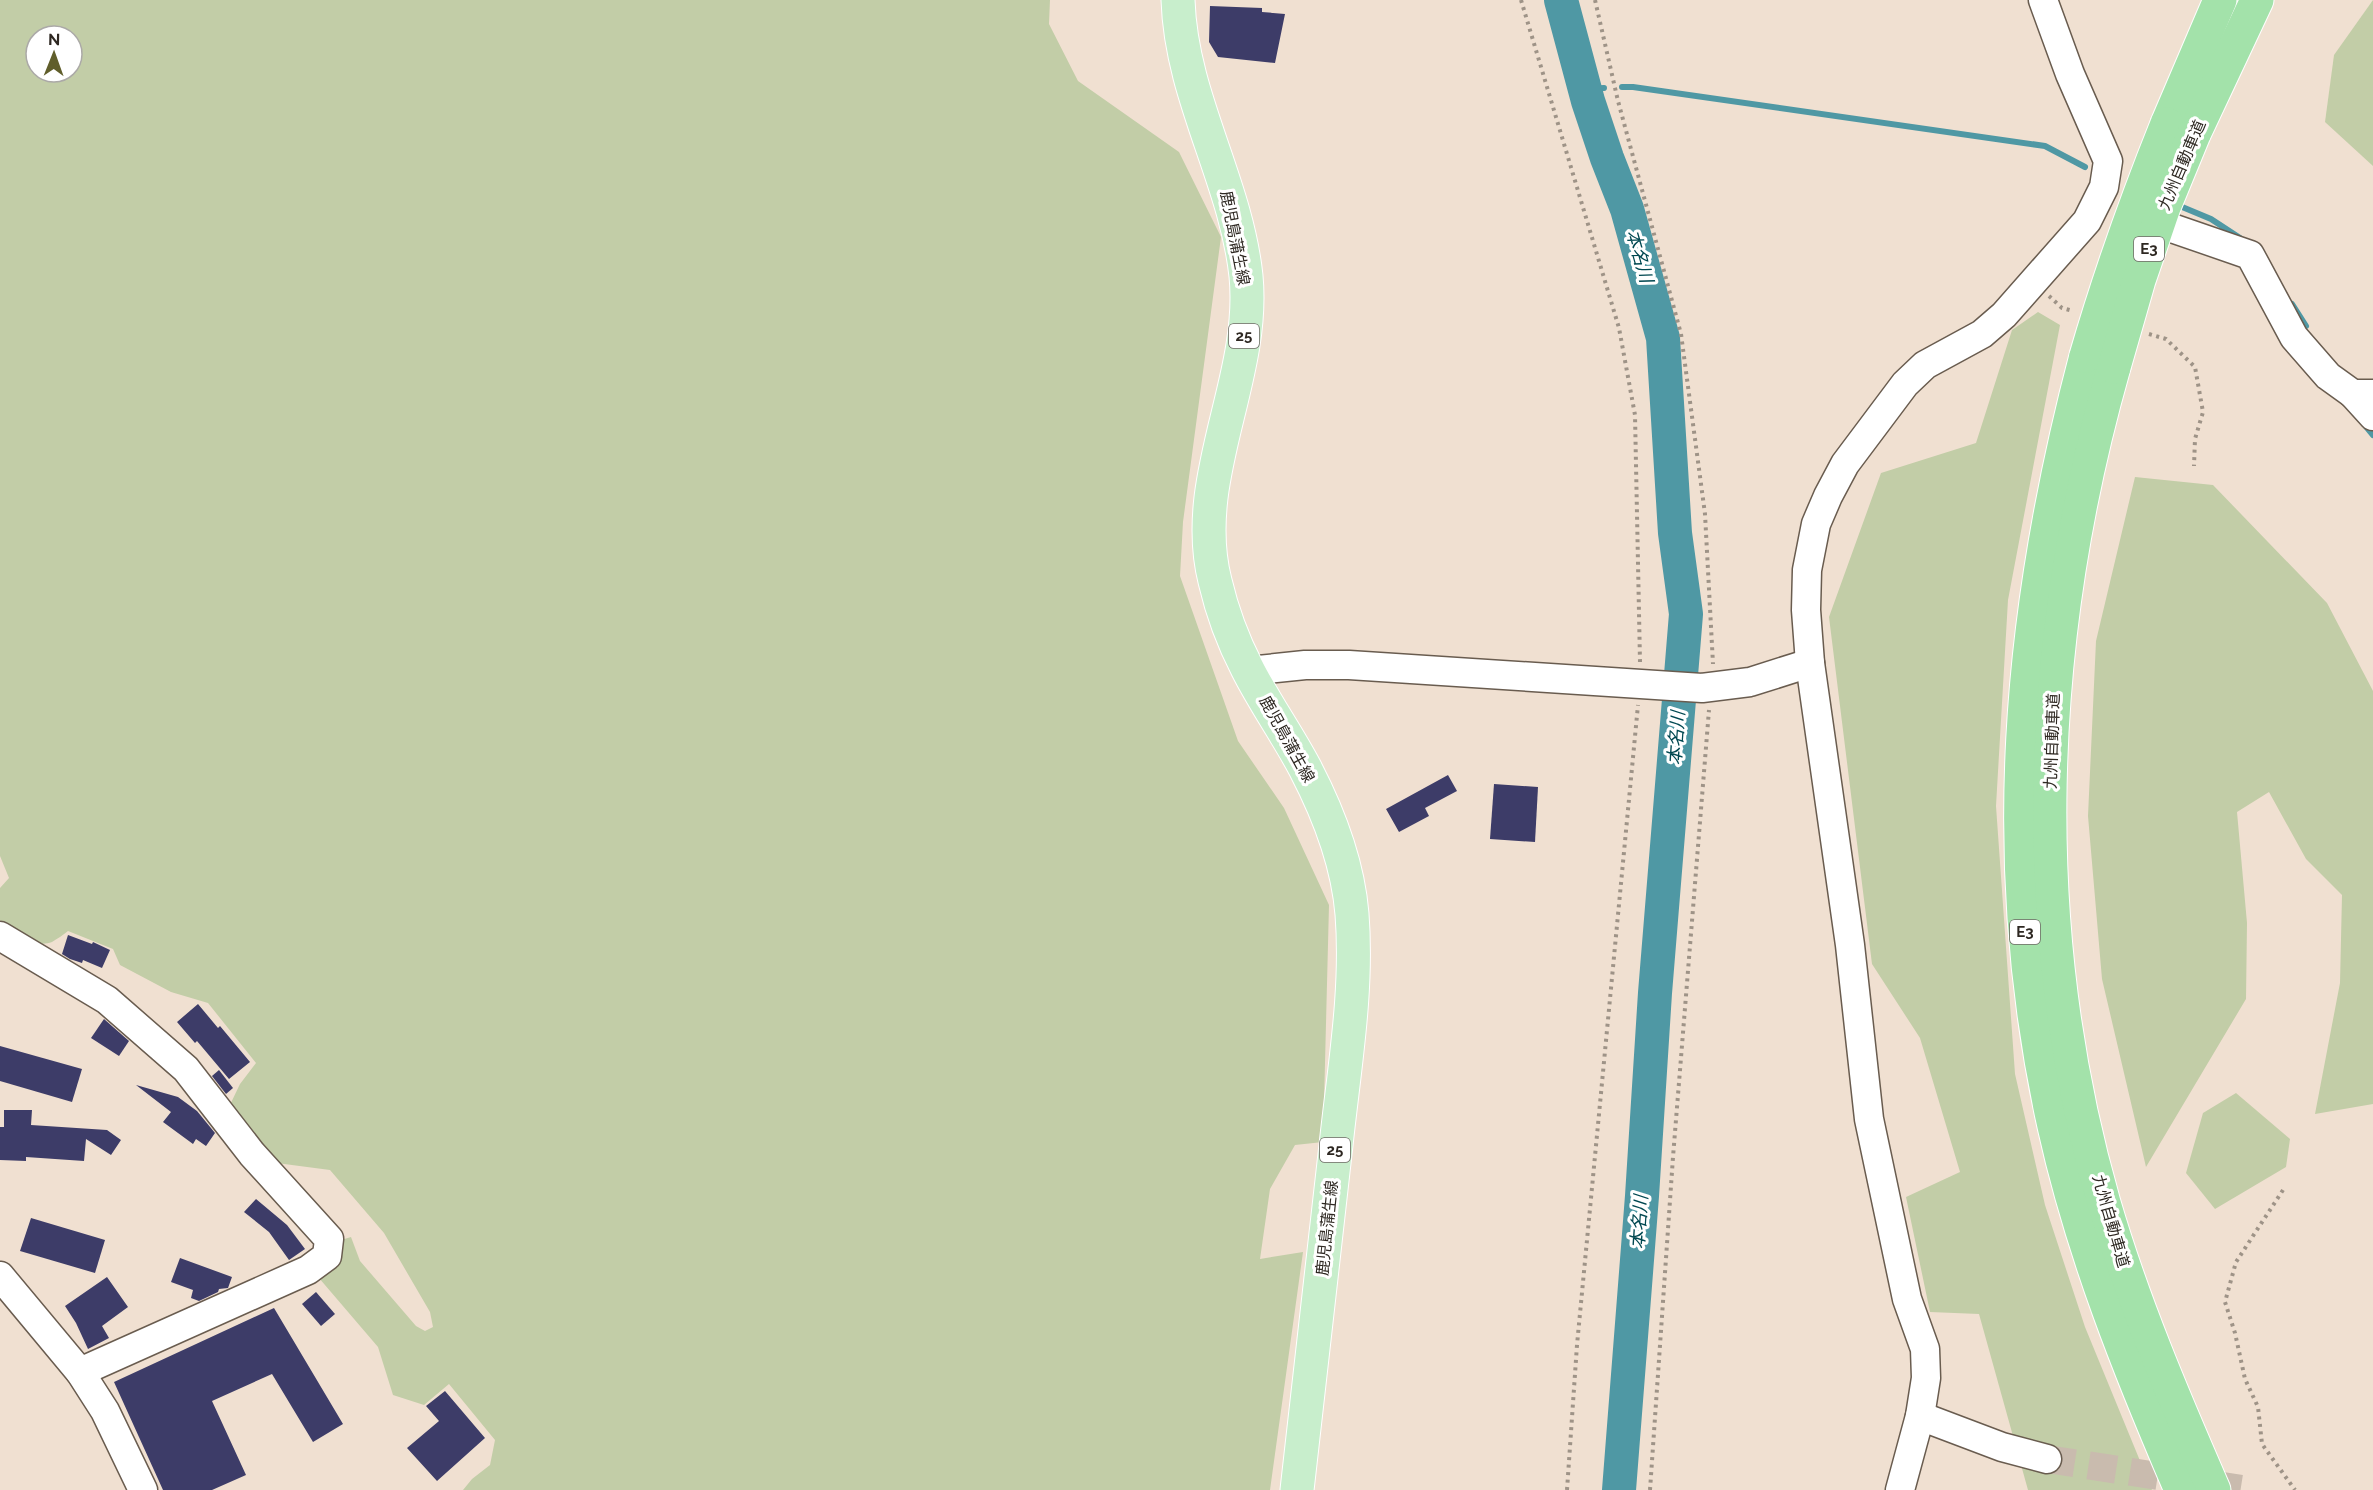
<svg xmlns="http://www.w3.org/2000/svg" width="2373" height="1490" viewBox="0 0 2373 1490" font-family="Raleway,'Noto Sans JP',sans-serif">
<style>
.green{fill:#c2cda7;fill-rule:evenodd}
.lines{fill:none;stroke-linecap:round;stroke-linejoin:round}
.stream{stroke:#4f98a4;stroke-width:6}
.river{stroke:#4f98a4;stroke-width:34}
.building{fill:#3d3c68}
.minor-tunnel{stroke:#c9bbae;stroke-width:28;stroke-dasharray:28 14;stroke-linecap:butt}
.minor-casing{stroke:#695c4f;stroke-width:31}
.major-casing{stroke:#fff;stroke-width:35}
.highway-casing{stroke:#fff;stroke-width:35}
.path{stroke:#9e9387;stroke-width:4;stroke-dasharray:3 4.5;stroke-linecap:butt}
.minor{stroke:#fff;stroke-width:28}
.major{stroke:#c8eecc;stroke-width:33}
.highway{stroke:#a3e2aa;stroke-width:33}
.highway-bridge-casing{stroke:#fff;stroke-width:35;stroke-linecap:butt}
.highway-bridge{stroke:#a3e2aa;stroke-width:33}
.labels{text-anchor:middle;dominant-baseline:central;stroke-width:6;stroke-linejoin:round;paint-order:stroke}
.shield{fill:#fff;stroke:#6d6864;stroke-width:1.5}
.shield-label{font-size:15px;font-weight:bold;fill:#2e2822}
.street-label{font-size:16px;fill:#2e2822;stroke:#fff}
.water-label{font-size:18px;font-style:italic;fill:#014851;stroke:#fff}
</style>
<rect width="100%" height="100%" fill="#f0e0d1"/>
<g class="green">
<path d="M 0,0 L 1050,0 L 1049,24 L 1078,81 L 1179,152 L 1221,237 L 1183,522 L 1180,576 L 1238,741 L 1284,808 L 1329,905 L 1323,1142 L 1295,1145 L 1270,1189 L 1260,1259 L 1303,1252 L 1270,1490 L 463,1490 L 472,1479 L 490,1465 L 495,1440 L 449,1384 L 424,1405 L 393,1395 L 378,1347 L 313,1271 L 338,1241 L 351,1237 L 360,1261 L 416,1326 L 425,1331 L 433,1327 L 430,1312 L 384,1233 L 330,1170 L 269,1162 L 228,1109 L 240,1084 L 256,1063 L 208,1003 L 171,992 L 120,965 L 113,949 L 68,931 C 63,935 57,939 52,942 C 33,949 12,932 0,920 L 0,888 L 9,878 L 0,856 ZM 36,36 L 72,36 L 72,72 L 36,72 Z"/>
<path d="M 2373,0 L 2373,166 L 2325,122 L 2334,55 Z"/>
<path d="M 2038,312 L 2060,325 L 2008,600 L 1996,806 L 2015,1074 L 2045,1205 L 2085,1327 L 2152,1490 L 2028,1490 L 1979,1314 L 1930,1312 L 1906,1197 L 1960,1172 L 1920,1038 L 1872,964 L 1829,617 L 1881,473 L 1976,443 L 2012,330 Z"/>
<path d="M 2135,477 L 2213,485 L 2327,603 L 2373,691 L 2373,1104 L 2315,1114 L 2340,983 L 2342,895 L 2306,859 L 2269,792 L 2237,812 L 2247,923 L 2246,999 L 2146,1167 L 2102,979 L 2088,816 L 2096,641 Z"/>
<path d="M 2236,1093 L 2290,1139 L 2286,1167 L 2215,1209 L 2186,1173 L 2203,1113 Z"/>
</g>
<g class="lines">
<g class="stream">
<path d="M 1622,87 L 1633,87 L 2045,146 L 2085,167"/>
<path d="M 1585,89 L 1604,88"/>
<path d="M 2175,204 L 2211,219 L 2240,238"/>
<path d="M 2292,304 L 2306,326"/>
<path d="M 2364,424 L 2373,435"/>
</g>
<path class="river" d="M 1561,0 L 1588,101 L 1607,158 L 1627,209 L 1663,338 L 1675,533 L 1686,614 L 1655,993 L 1642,1196 L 1619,1490"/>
</g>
<g class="building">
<path d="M 1210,6 L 1262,8 L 1262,12 L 1285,14 L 1275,63 L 1218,57 L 1209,42 Z"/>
<path d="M 1448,775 L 1457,791 L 1425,808 L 1429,816 L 1399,832 L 1386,809 Z"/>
<path d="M 1494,784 L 1538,787 L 1535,842 L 1490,839 Z"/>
<path d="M 68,935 L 92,944 L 93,942 L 110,950 L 102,968 L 83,960 L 82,963 L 70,959 L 62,954 Z"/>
<path d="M 198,1004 L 218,1028 L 220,1026 L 250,1062 L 229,1079 L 197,1041 L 195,1043 L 177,1022 Z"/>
<path d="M 104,1019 L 129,1041 L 119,1056 L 91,1038 Z"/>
<path d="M 0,1046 L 82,1069 L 72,1102 L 0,1081 Z"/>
<path d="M 219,1070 L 233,1088 L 226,1094 L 212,1076 Z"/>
<path d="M 136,1085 L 178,1097 L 197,1111 L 215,1133 L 206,1146 L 196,1139 L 193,1144 L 163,1122 L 171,1112 Z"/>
<path d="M 4,1110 L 32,1110 L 31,1125 L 107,1130 L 121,1140 L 111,1155 L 86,1139 L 84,1161 L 26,1157 L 26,1161 L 0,1160 L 0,1127 L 4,1127 Z"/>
<path d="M 256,1199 L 287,1225 L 305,1249 L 289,1260 L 269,1232 L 244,1212 Z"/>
<path d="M 31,1218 L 105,1240 L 95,1273 L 20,1251 Z"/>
<path d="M 180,1258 L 232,1277 L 228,1288 L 219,1289 L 218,1292 L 199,1301 L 191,1298 L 193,1290 L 171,1282 Z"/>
<path d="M 107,1277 L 128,1307 L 102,1326 L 109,1338 L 88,1349 L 76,1323 L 65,1306 Z"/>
<path d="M 316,1292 L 335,1314 L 321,1326 L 302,1304 Z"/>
<path d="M 274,1308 L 343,1424 L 313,1442 L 272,1374 L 212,1401 L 246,1475 L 212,1490 L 163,1490 L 114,1382 Z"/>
<path d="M 445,1391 L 485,1438 L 437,1481 L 407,1448 L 439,1421 L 426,1406 Z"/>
</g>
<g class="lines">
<path class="minor-tunnel" d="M 2047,1459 L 2249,1490"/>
<g class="minor-casing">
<g id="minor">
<path d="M 2137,216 L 2250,255 L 2294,337 L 2328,376 L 2353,394 L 2373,394"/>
<path d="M 2353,394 L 2373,416"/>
<path d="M 1248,671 L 1305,665 L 1349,665 L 1702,688 L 1750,682 L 1810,663"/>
<path d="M 0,936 L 107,1000 L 186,1069 L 252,1154 L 329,1239 L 327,1256 L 308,1270 L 80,1372"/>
<path d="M 0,1276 L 80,1372 L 105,1411 L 143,1490"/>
<path d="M 1920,1416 L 2002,1447 L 2047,1459"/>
<path d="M 1900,1490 L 1920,1416 L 1926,1378 L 1925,1349 L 1907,1299 L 1869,1119 L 1850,945 L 1810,663 L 1806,610 L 1807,570 L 1816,524 L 1828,496 L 1845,464 L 1905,384 L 1925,365 L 1982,334 L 2004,315 L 2087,221 L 2104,187 L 2108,161 L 2070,74 L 2043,0"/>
</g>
</g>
<g class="major-casing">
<path id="major" d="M 1178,0 C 1181,97 1236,181 1246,276 C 1256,379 1189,478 1215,581 C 1222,611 1233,641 1247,668 C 1264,702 1287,734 1305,768 C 1328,812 1348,865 1352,914 C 1358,991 1344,1069 1336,1145 C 1323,1260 1310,1375 1297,1490"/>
</g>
<g class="highway-casing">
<g id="highway">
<path d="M 2167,124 L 2220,0"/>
<path d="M 2194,134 L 2257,0"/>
<path d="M 2086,356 C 2018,613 1996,864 2054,1126 C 2082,1252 2130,1372 2181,1490"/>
<path d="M 2114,367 C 2036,640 2025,929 2104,1203 C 2133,1302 2173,1396 2214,1490"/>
</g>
</g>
<g class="path">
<path d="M 1521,0 L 1619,328 L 1635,415 L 1640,662"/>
<path d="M 1595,0 L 1618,101 L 1681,334 L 1705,514 L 1713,664"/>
<path d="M 2049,296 L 2062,308 L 2073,311"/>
<path d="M 2149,334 L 2166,339 L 2195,367 L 2203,412 L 2195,439 L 2194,466"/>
<path d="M 2283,1190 L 2236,1262 L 2225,1302 L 2235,1333 L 2245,1379 L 2258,1407 L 2262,1444 L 2295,1490"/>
<path d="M 1567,1490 L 1577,1345 L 1638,705"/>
<path d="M 1650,1490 L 1673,1157 L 1709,710"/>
</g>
<use href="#minor" class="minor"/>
<use href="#major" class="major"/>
<use href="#highway" class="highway"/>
<g class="highway-bridge-casing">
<g id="highway-bridge">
<path d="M 2086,356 C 2109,277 2136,201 2167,124"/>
<path d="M 2114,367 L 2139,280 L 2164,207 L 2194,134"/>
</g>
</g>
<use href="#highway-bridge" class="highway-bridge"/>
</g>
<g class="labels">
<g class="shield">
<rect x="2134" y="237" width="30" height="24" rx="4.5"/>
<rect x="1229" y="324" width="30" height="24" rx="4.5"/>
<rect x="2010" y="920" width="30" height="24" rx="4.5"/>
<rect x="1320" y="1138" width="30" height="24" rx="4.5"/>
</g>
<g class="shield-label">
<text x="2149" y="249">E3</text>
<text x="1244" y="336">25</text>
<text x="2025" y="932">E3</text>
<text x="1335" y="1150">25</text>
</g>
<g class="street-label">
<text transform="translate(2182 165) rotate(-67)">九州自動車道</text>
<text transform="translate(1235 238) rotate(79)">鹿児島蒲生線</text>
<text transform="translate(1287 739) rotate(61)">鹿児島蒲生線</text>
<text transform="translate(2052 741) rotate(-88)">九州自動車道</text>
<text transform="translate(2111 1221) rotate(74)">九州自動車道</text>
<text transform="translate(1327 1228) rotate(-84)">鹿児島蒲生線</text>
</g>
<g class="water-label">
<text transform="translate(1640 256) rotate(74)">本名川</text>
<text transform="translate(1676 738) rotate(-86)">本名川</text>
<text transform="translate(1639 1222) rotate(-86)">本名川</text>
</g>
</g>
<g transform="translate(54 54) rotate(1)"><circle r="28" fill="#ffffff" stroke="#aba9a7" stroke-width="1.5"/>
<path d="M0-4.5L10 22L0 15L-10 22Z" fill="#605e2b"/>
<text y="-9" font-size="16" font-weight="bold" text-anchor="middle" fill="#2e2822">N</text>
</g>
</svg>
